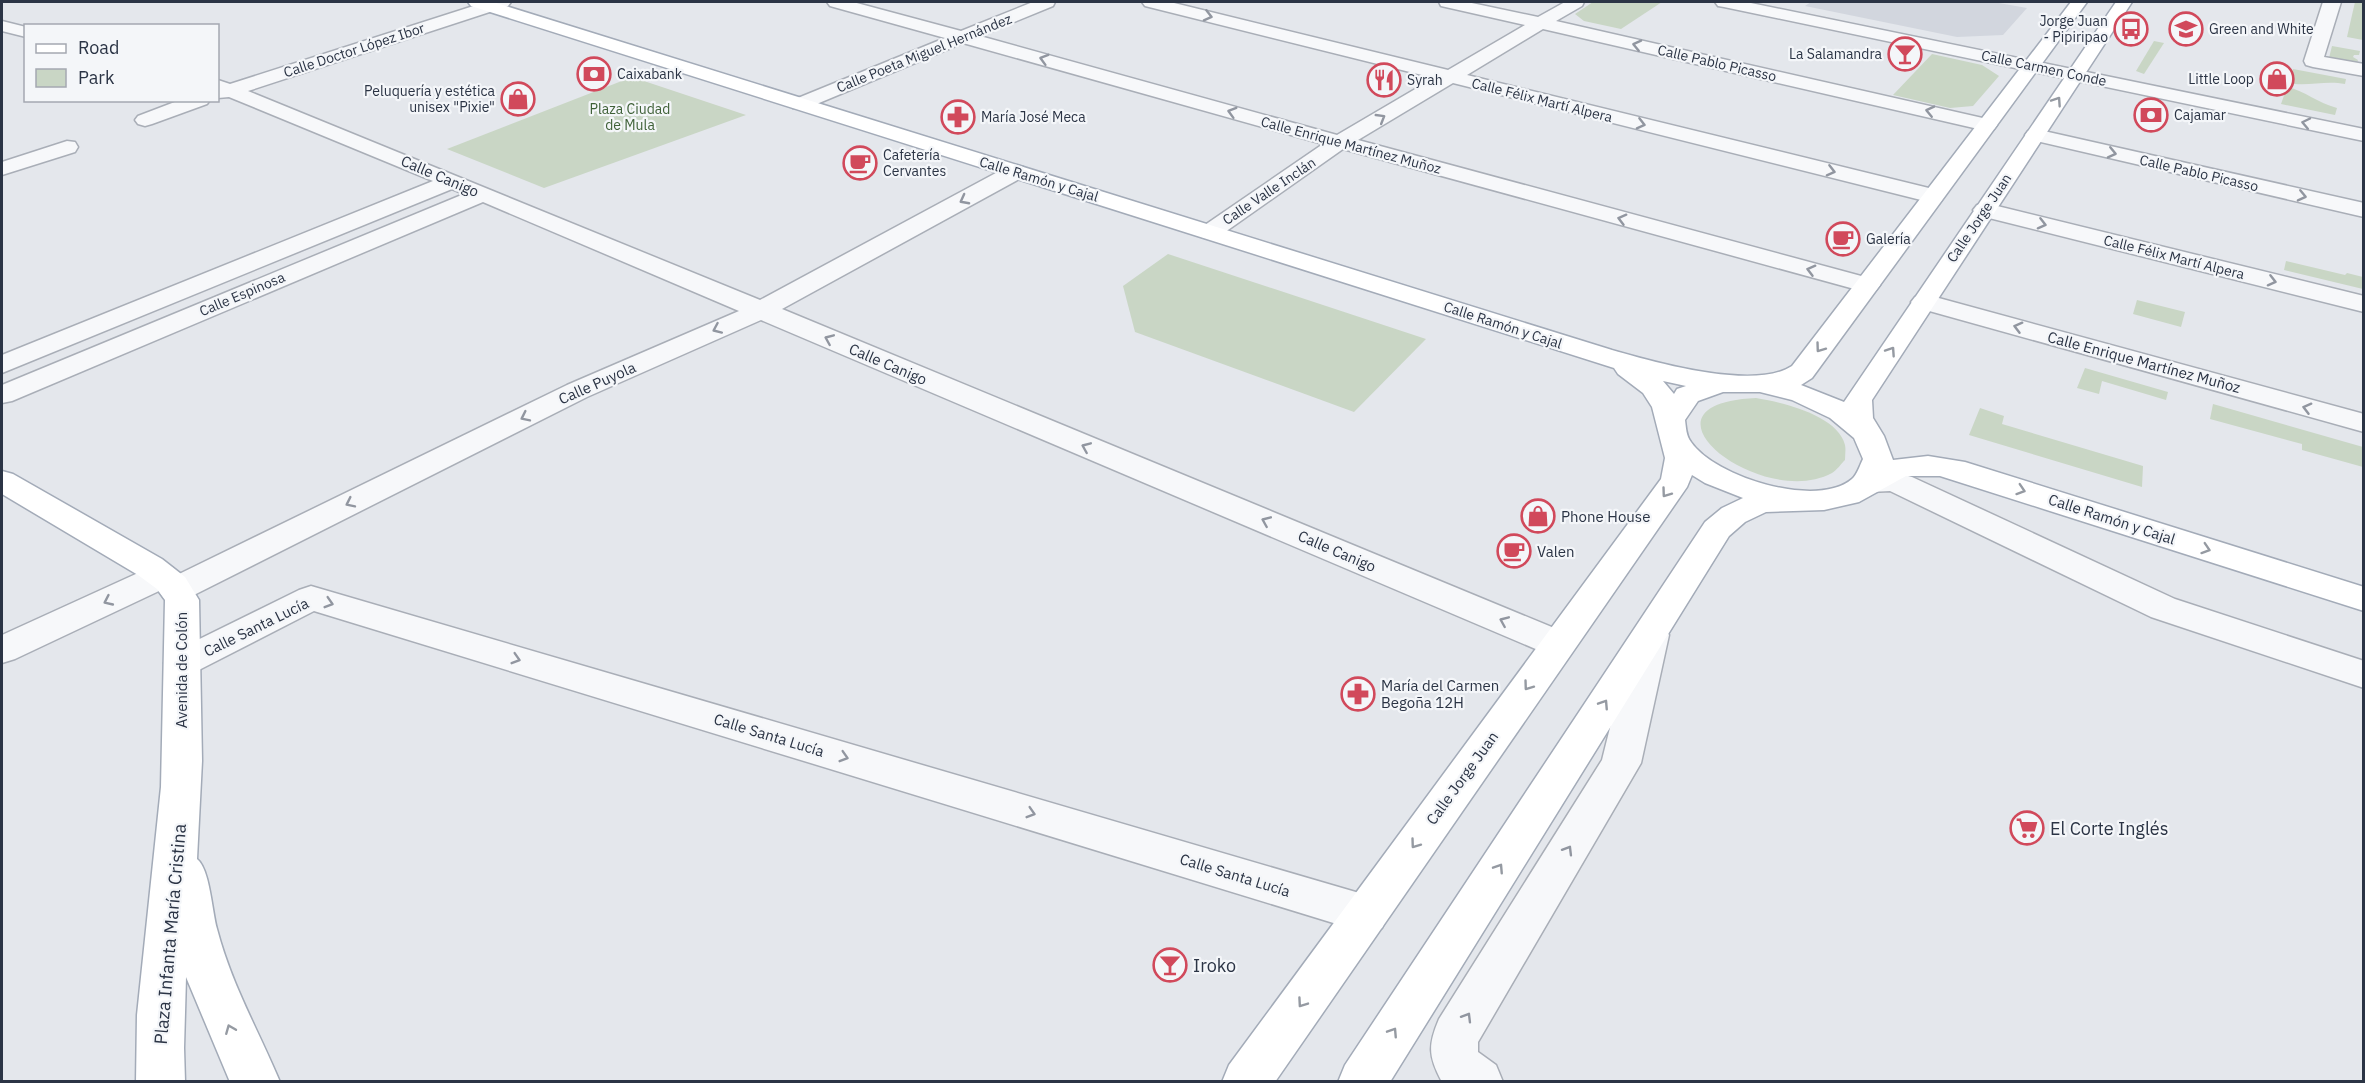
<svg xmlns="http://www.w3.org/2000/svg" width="2365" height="1083" viewBox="0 0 2365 1083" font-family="'IBM Plex Sans',sans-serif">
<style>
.built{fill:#d2d6de}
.green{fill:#c9d6c5}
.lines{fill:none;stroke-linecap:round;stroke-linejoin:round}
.minor-casing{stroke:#a9aeb7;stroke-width:3}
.major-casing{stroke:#a3abb8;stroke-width:3}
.minor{fill:#f7f8fa;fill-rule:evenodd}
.major{fill:#fff;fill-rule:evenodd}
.oneway{stroke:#9196a0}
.oneway2{stroke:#959aa2}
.labels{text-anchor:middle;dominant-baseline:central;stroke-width:4.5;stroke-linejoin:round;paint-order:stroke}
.far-poi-label{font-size:14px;fill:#2b3445;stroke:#f4f6f9;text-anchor:start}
.far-street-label{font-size:14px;fill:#2b3445;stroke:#f4f6f9}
.far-park-label{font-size:14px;fill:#3f6138;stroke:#f4f6f9}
.street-label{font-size:15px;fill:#2b3445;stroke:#f4f6f9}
.poi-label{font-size:15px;fill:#2b3445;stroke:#f4f6f9;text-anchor:start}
.near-poi-label{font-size:18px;fill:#2b3445;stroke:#f4f6f9;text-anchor:start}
.near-street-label{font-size:18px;fill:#2b3445;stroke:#f4f6f9}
</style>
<rect width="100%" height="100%" fill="#e4e7ec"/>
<path class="built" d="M 1811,2 L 1993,2 L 2027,8 L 2003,35 L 1957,37 L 1805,6 Z"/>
<g class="green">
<path d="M 1593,2 L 1662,2 L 1621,29 L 1584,21 L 1575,14 Z"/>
<path d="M 2355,2 L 2363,2 L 2363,40 L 2347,37 Z"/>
<path d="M 2154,41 L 2164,43 L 2144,74 L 2136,71 Z"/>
<path d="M 2332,46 L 2360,51 L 2359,55 L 2354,55 L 2353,57 L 2358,60 L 2357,63 L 2329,58 Z"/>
<path d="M 1932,54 L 1982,65 L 1999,76 L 1973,106 L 1950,108 L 1893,95 Z"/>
<path d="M 2293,69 L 2346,79 L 2345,84 C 2325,80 2307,87 2288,83 Z"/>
<path d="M 632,77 L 746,115 L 544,188 L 447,149 Z"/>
<path d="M 2287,87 C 2305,91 2318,103 2337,108 L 2335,115 L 2281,104 Z"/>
<path d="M 1168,254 L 1426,339 L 1354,412 L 1135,332 L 1123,286 Z"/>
<path d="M 2286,261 L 2345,275 L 2347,273 L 2363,277 L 2363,289 L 2284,270 Z"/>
<path d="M 2137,300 L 2185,312 L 2181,327 L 2133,314 Z"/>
<path d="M 2085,368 L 2168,392 L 2166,400 L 2102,381 L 2099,394 L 2077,388 Z"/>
<path d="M 1756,398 C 1781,402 1838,415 1845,445 C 1846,450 1845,455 1845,460 C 1841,464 1837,470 1832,473 C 1762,511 1623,404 1756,398 Z"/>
<path d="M 2213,404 L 2363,447 L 2363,467 L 2302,450 L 2302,444 L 2210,419 Z"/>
<path d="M 1980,408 L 2004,416 L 2002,424 L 2143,466 L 2142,487 L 1969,435 Z"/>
</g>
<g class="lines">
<g class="minor-casing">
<g id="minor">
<path d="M 486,2 L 511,2 L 508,6 L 248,91 L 760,300 L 1007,167 L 1015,165 L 1023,167 L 1026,172 L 1023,177 L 782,309 L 1571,635 L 1576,644 L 1571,653 L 1558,657 L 1545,653 L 761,320 L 587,397 L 188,598 L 176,602 L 164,598 L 159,591 L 15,659 L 2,663 L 2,635 L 149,568 L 161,564 L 173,568 L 177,575 L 567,385 L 739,311 L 483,202 L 12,401 L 2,403 L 2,385 L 464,194 L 452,189 L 2,373 L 2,355 L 433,181 L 229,97 L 218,98 L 218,80 L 230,84 Z"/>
<path d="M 827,2 L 853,2 L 961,31 L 1033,2 L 1055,2 L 1053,6 L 980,36 L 1337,135 L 1434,78 L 1145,6 L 1142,2 L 1170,2 L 1448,70 L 1525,25 L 1441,6 L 1439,2 L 1467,2 L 1538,17 L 1565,2 L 1584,2 L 1582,6 L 1556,21 L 1987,119 L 1994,121 L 1997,125 L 1994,129 L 1987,131 L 1543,29 L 1467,75 L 1941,191 L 1944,196 L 1941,201 L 1933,203 L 1453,83 L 1358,140 L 1876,280 L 1880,285 L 1876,290 L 1867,293 L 1858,290 L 1343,149 L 1218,237 L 1210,239 L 1202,237 L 1198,232 L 1202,227 L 1323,144 L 963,43 L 807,108 L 793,108 L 790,104 L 793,100 L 945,38 L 830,6 Z"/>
<path d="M 1715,2 L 1746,2 L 2364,129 L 2364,141 L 1724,7 L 1718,6 Z"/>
<path d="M 2323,2 L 2341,2 L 2324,57 L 2364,64 L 2364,76 L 2313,67 L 2306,65 L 2304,61 Z"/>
<path d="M 2,21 L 26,27 L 26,37 L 2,31 Z"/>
<path d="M 180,100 L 210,100 L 207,104 L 152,124 L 145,126 L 138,124 L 135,120 L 138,116 Z"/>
<path d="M 2035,129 L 2364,203 L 2364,217 L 2028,139 L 2025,135 L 2028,131 Z"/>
<path d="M 67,141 L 75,142 L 78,147 L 75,152 L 2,175 L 2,162 Z"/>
<path d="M 1985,203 L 2364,296 L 2364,312 L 1977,215 L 1973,210 L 1977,205 Z"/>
<path d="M 1924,294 L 2364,414 L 2364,432 L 1915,307 L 1911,302 L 1915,297 Z"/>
<path d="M 1885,470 L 1912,477 L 2175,599 L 2364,661 L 2364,688 L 2151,617 L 1890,491 L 1870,492 L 1859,489 L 1854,482 L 1859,475 Z"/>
<path d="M 311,586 L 1366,895 L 1382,900 L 1388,914 L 1382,928 L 1366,933 L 314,611 L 195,672 L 182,676 L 169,672 L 164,663 L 169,654 L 299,590 Z"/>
<path d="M 1651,622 L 1664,626 L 1669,635 L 1641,763 L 1478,1042 L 1478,1052 L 1496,1065 L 1503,1082 L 1442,1082 C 1428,1056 1428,1045 1439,1019 L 1602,760 L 1633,635 L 1638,626 Z"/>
</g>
</g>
<g class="major-casing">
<g id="major">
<path d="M 468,2 L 493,2 L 1612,350 C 1654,362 1754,391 1792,366 L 2071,2 L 2087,2 L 1812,378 L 1801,385 L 1844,402 L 2116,2 L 2132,2 L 1872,400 L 1873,418 L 1884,436 L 1893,460 L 1928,456 L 1965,462 L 2364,587 L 2364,611 L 1940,476 L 1906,476 L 1859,502 L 1824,510 L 1766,512 L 1745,522 L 1729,536 L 1390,1082 L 1338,1082 L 1345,1065 L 1705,522 L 1722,508 L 1743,498 L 1705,483 L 1692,475 L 1687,487 L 1275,1082 L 1222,1082 L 1229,1065 L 1661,479 L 1665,458 L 1652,407 L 1643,393 L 1618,374 L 1614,368 L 471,6 ZM 1663,381 L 1686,386 L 1677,389 L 1674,394 ZM 1723,392 L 1760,392 L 1792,400 L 1830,418 L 1854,438 L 1863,459 C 1860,465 1857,475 1852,479 C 1817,509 1715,477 1691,442 C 1686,436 1686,427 1685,420 L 1698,401 Z"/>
<path d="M 2,471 L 13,474 L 162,559 L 185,577 L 199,600 L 202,761 L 197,859 C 210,869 212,912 217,929 C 231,983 258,1030 280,1082 L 230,1082 L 186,977 L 184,1048 L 185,1082 L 136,1082 L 137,1015 L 161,787 L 165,600 L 157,589 L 138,575 L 2,494 Z"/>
</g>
</g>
<use href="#minor" class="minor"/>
<use href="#major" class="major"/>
</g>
<defs><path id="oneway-chevron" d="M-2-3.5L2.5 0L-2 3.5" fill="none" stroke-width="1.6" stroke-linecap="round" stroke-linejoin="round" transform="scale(1.5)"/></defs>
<g class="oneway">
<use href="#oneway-chevron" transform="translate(1208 16) rotate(14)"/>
<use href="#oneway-chevron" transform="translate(1637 45) rotate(-167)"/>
<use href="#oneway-chevron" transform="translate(1044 59) rotate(-164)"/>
<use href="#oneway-chevron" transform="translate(1930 111) rotate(-167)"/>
<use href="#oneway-chevron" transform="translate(1232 112) rotate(-164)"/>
<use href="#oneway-chevron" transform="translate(1381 118) rotate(-31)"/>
<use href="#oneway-chevron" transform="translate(2306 123) rotate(-168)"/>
<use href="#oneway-chevron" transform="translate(1641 124) rotate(14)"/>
<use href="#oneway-chevron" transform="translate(2112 153) rotate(13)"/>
<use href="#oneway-chevron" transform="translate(1831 171) rotate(14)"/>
<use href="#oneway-chevron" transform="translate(2302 196) rotate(13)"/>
<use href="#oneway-chevron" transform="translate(964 200) rotate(152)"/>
<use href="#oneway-chevron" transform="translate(1622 219) rotate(-165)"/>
<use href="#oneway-chevron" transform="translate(2042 224) rotate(14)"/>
<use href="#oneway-chevron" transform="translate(1811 270) rotate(-165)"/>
<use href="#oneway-chevron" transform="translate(2272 281) rotate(14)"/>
<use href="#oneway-chevron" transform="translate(2018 327) rotate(-165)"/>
<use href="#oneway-chevron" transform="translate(717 329) rotate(156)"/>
<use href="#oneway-chevron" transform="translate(829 339) rotate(-157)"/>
<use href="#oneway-chevron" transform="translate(2307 408) rotate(-165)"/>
<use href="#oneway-chevron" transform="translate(525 417) rotate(154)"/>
<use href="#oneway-chevron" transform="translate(1086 447) rotate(-157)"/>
<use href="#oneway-chevron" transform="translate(350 503) rotate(154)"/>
<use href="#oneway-chevron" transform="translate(1266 521) rotate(-157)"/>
<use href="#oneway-chevron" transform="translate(108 601) rotate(155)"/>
<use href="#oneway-chevron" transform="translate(329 603) rotate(17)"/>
<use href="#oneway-chevron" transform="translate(1504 621) rotate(-157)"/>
<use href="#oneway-chevron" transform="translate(516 659) rotate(17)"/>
<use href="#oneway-chevron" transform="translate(844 757) rotate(17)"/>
<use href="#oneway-chevron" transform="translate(1031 813) rotate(17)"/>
<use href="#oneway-chevron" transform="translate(1568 850) rotate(-59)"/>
<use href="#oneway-chevron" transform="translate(1467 1017) rotate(-59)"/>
</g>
<g class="oneway2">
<use href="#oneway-chevron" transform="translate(2057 101) rotate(-56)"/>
<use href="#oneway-chevron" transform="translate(1820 348) rotate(126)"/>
<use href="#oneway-chevron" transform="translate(1891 351) rotate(-56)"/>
<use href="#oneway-chevron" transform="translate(2021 490) rotate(18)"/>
<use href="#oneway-chevron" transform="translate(1666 493) rotate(126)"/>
<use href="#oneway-chevron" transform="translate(2206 549) rotate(18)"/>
<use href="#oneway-chevron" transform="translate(1528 686) rotate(126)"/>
<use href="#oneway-chevron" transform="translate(1604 704) rotate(-57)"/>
<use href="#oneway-chevron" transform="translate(1415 844) rotate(126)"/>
<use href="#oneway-chevron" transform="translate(1499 868) rotate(-57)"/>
<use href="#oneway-chevron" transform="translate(1302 1003) rotate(125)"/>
<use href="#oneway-chevron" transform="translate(230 1029) rotate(-112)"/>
<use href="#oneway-chevron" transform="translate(1393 1032) rotate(-57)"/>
</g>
<defs>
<g id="bus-ring" transform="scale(1.725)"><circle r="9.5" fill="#f4f6f9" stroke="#d1495b" stroke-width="1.5"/><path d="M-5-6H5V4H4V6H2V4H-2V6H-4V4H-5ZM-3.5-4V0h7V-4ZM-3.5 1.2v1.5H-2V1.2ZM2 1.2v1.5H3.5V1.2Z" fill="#d1495b"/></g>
<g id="school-ring" transform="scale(1.725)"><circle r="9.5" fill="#f4f6f9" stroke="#d1495b" stroke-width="1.5"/><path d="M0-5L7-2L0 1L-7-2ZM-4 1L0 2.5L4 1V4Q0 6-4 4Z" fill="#d1495b"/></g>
<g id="bar-ring" transform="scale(1.725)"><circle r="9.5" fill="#f4f6f9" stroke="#d1495b" stroke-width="1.5"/><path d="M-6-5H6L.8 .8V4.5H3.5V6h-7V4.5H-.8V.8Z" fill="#d1495b"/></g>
<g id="bank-ring" transform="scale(1.725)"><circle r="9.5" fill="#f4f6f9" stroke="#d1495b" stroke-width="1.5"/><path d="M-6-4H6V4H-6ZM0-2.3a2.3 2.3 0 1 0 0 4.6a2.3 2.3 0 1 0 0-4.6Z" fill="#d1495b"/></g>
<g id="shop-ring" transform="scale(1.725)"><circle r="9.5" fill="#f4f6f9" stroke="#d1495b" stroke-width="1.5"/><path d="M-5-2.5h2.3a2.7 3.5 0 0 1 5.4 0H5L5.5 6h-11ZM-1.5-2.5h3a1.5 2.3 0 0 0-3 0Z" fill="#d1495b"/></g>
<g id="restaurant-ring" transform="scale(1.725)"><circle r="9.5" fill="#f4f6f9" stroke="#d1495b" stroke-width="1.5"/><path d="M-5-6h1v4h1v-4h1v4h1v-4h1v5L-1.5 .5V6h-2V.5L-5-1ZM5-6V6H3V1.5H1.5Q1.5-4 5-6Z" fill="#d1495b"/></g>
<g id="pharmacy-ring" transform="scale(1.725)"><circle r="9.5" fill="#f4f6f9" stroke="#d1495b" stroke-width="1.5"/><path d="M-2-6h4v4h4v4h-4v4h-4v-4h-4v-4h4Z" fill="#d1495b"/></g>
<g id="cafe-ring" transform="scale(1.725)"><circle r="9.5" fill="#f4f6f9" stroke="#d1495b" stroke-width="1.5"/><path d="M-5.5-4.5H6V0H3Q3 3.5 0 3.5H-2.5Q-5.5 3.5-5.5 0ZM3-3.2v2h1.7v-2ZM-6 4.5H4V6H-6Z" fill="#d1495b"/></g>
<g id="supermarket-ring" transform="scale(1.725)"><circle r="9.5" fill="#f4f6f9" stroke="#d1495b" stroke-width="1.5"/><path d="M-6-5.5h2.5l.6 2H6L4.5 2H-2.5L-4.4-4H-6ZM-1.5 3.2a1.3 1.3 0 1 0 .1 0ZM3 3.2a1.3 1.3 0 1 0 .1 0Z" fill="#d1495b"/></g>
</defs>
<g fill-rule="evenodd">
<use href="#bus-ring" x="2131" y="29"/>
<use href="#school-ring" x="2186" y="29"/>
<use href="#bar-ring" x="1905" y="54"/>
<use href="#bank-ring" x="594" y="74"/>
<use href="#shop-ring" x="2277" y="79"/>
<use href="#restaurant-ring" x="1384" y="80"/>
<use href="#shop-ring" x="518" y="99"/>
<use href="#bank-ring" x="2151" y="115"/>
<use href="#pharmacy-ring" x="958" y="117"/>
<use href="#cafe-ring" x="860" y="163"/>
<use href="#cafe-ring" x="1843" y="239"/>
<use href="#shop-ring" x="1538" y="516"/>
<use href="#cafe-ring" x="1514" y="551"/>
<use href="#pharmacy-ring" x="1358" y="694"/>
<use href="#supermarket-ring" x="2027" y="828"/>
<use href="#bar-ring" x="1170" y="965"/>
</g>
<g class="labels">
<g class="far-poi-label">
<text x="2108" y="21" text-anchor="end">Jorge Juan<tspan x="2108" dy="16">- Pipiripao</tspan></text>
<text x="2209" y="29">Green and White</text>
<text x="1882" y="54" text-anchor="end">La Salamandra</text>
<text x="617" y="74">Caixabank</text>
<text x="2254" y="79" text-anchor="end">Little Loop</text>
<text x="1407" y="80">Syrah</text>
<text x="495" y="91" text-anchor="end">Peluquería y estética<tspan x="495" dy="16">unisex "Pixie"</tspan></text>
<text x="2174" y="115">Cajamar</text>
<text x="981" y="117">María José Meca</text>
<text x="883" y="155">Cafetería<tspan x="883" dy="16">Cervantes</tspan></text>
<text x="1866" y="239">Galería</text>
</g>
<g class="far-street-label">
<text transform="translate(354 50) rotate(-18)">Calle Doctor López Ibor</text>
<text transform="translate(924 53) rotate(-22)">Calle Poeta Miguel Hernández</text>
<text transform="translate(1717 63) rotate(13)">Calle Pablo Picasso</text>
<text transform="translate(2044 68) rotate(12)">Calle Carmen Conde</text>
<text transform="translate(1542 100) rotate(14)">Calle Félix Martí Alpera</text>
<text transform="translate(1351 145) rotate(15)">Calle Enrique Martínez Muñoz</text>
<text transform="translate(2199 173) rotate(13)">Calle Pablo Picasso</text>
<text transform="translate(1039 179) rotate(17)">Calle Ramón y Cajal</text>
<text transform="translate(1269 191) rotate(-34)">Calle Valle Inclán</text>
<text transform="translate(1979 218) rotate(-56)">Calle Jorge Juan</text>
<text transform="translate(2174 257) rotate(14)">Calle Félix Martí Alpera</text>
<text transform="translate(242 294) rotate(-23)">Calle Espinosa</text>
<text transform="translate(1503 325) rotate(18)">Calle Ramón y Cajal</text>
</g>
<g class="far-park-label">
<text x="630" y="109">Plaza Ciudad<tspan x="630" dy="16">de Mula</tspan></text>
</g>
<g class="street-label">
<text transform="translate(440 176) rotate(23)">Calle Canigo</text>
<text transform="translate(2144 362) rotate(15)">Calle Enrique Martínez Muñoz</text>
<text transform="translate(888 364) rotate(23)">Calle Canigo</text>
<text transform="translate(597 383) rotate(-24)">Calle Puyola</text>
<text transform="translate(2112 519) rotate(18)">Calle Ramón y Cajal</text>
<text transform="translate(1337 551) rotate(23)">Calle Canigo</text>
<text transform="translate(256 627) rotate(-26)">Calle Santa Lucía</text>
<text transform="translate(181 670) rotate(-90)">Avenida de Colón</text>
<text transform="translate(769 735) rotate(17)">Calle Santa Lucía</text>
<text transform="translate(1462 778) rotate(-54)">Calle Jorge Juan</text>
<text transform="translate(1235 875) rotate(17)">Calle Santa Lucía</text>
</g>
<g class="poi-label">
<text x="1561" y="516">Phone House</text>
<text x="1537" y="551">Valen</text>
<text x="1381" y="685">María del Carmen<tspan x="1381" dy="17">Begoña 12H</tspan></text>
</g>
<g class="near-poi-label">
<text x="2050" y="828">El Corte Inglés</text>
<text x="1193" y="965">Iroko</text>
</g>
<g class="near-street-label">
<text transform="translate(170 934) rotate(-85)">Plaza Infanta María Cristina</text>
</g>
</g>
<rect width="2365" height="1083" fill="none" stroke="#2b3445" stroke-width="6"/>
<rect x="24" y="24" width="195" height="78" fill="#f4f6f9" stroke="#a4a8b1" stroke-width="1.5"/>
<rect x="36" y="44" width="30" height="9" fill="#ffffff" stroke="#a4a8b1" stroke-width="1.5"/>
<text x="78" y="54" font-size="18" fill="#2b3445">Road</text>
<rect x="36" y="69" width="30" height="18" fill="#c9d6c5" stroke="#a4a8b1" stroke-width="1.5"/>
<text x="78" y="84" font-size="18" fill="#2b3445">Park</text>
</svg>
